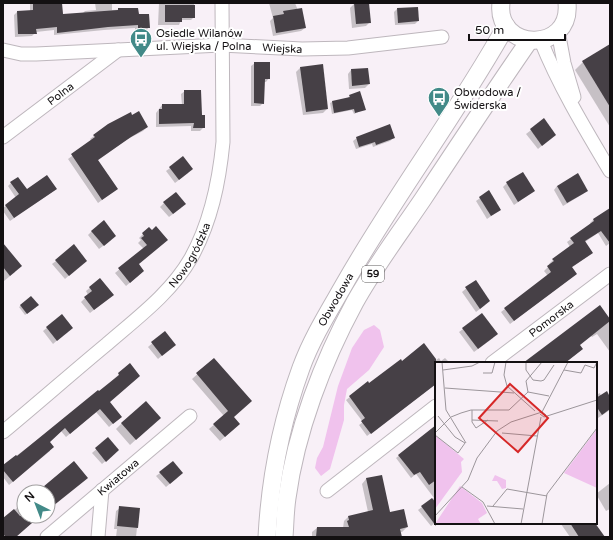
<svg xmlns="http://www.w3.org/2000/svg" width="613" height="540" viewBox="0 0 613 540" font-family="'Varela Round',sans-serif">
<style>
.green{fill:#f0c2ed}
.shadow{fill:#0003}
.building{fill:#464046}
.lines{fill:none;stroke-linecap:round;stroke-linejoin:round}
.minor-casing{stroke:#beb7bd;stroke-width:15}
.major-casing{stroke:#beb7bd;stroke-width:19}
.minor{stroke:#fff;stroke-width:13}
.major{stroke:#fff;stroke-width:17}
.labels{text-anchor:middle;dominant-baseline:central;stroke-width:4;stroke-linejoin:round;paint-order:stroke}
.shield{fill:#fff;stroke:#5a5859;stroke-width:1}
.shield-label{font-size:10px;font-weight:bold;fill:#131012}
.poi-label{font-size:11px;fill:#131012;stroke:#fff;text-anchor:start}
.street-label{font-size:11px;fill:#131012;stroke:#fff}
.inset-road{fill:none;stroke:#9c969b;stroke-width:1}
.view{fill:#d62828;fill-opacity:0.15;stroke:#d62828;stroke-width:2}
.inset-edge{fill:none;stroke:#131012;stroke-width:2}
</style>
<rect width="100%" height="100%" fill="#f8f0f7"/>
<path class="green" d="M 374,325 L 380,330 L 384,347 L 369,370 L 347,389 L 344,405 L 344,420 L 330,469 L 321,476 L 315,468 L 317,458 L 323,447 L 338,386 L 352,348 L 364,330 Z"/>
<g class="shadow">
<path d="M 30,3 L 61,3 L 63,16 L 82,14 L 85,11 L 96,10 L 95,3 L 112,3 L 112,10 L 137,9 L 138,16 L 149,27 L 146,31 L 135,31 L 135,28 L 104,30 L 54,35 L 54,30 L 36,32 L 32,36 L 15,37 L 14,15 L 17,12 L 30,11 Z"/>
<path d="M 159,3 L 194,3 L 194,17 L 191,20 L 181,20 L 179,25 L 158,25 Z"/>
<path d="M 269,3 L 295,3 L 305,28 L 301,31 L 273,36 L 270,21 L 273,18 Z"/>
<path d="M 368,3 L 370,22 L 366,26 L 352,28 L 350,8 L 354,4 Z"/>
<path d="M 417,8 L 418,21 L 415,24 L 395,25 L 394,12 L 397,9 Z"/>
<path d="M 610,49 L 610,127 L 575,70 L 583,62 Z"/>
<path d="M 255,63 L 269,78 L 266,82 L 264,82 L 263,103 L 260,106 L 251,106 L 251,66 Z"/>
<path d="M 322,65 L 327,109 L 323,113 L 303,115 L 296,72 L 300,68 Z"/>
<path d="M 351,70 L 369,84 L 365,88 L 349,89 L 348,74 Z"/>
<path d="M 185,91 L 201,116 L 204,127 L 200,131 L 191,131 L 191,126 L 156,127 L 156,113 L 162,105 L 182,105 L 181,94 Z"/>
<path d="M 350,95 L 365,109 L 354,114 L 352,110 L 332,114 L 330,103 L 332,102 L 348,98 Z"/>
<path d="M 544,120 L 551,138 L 538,149 L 526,134 Z"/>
<path d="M 147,127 L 143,131 L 126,140 L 97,161 L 117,189 L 98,203 L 68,159 L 92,141 L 90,139 L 94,136 Z"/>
<path d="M 357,138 L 393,138 L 390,141 L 373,147 L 372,144 L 356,149 L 353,141 Z"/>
<path d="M 170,168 L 188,173 L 175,183 L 166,171 Z"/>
<path d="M 11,183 L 27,190 L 52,192 L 10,221 L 3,211 L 3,208 L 16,198 L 8,186 Z"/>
<path d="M 507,183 L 534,191 L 514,205 L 503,187 Z"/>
<path d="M 557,186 L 587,190 L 583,194 L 563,206 L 554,190 Z"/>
<path d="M 488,192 L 500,210 L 487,219 L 476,201 Z"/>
<path d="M 164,203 L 181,208 L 169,217 L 160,207 Z"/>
<path d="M 610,215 L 610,243 L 606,246 L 598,233 L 585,242 L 588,256 L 571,268 L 572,277 L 510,324 L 501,312 L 548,276 L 544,271 L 550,265 L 549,264 L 553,260 L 570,247 L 567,242 L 571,239 L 591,225 L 590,223 L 593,220 Z"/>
<path d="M 156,227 L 138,265 L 139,275 L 126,286 L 115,273 L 144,249 L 138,243 L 141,240 L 139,238 L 149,228 L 152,231 Z"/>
<path d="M 92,231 L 111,240 L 99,249 L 88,235 Z"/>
<path d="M 3,246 L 15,272 L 4,281 L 3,280 Z"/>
<path d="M 56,261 L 82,264 L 65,279 L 52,264 Z"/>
<path d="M 100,279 L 109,298 L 90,313 L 81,302 L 88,295 L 86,291 Z"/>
<path d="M 475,281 L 485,305 L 476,312 L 462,292 Z"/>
<path d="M 31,298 L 36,307 L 25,315 L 19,307 Z"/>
<path d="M 62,315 L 68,331 L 53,344 L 43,331 Z"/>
<path d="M 482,315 L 493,338 L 474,352 L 459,332 Z"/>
<path d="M 610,320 L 610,352 L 597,334 L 592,337 L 591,336 L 579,345 L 582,349 L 565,363 L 526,363 Z"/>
<path d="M 164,333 L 171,348 L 158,359 L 148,347 Z"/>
<path d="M 439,358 L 441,361 L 445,358 L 450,363 L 436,363 L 436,384 L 367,436 L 359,425 L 363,422 L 346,400 L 368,383 L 369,385 L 402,362 L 436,360 Z"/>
<path d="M 214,359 L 232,417 L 234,429 L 220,441 L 209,429 L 224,416 L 192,379 Z"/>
<path d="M 129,365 L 109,402 L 117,420 L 109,427 L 96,412 L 66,437 L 61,431 L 49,442 L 50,451 L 9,485 L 3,477 L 3,466 L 99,393 Z"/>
<path d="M 600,393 L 601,396 L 610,398 L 610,410 L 598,418 L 596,415 L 596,395 Z"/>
<path d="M 122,423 L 154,423 L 130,445 L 116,429 Z"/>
<path d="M 436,426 L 436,522 L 431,526 L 418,510 L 434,498 L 416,474 L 411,478 L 396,458 Z"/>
<path d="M 108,439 L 114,454 L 102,464 L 92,453 Z"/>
<path d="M 160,473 L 178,477 L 166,487 L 156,476 Z"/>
<path d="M 381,476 L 390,513 L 407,527 L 402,532 L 375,537 L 312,537 L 312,532 L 317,528 L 343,528 L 344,521 L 348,517 L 368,512 L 362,484 L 366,479 Z"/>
<path d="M 610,483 L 610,509 L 606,511 L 596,494 Z"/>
<path d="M 24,502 L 24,516 L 40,516 L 14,537 L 3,537 L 3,520 Z"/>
<path d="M 120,508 L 139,509 L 136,537 L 116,537 L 117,529 L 114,529 L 116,511 Z"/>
<path d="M 562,523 L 594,523 L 604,537 L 570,537 L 561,524 Z"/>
</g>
<g class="building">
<path d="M 33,3 L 62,3 L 63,14 L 118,10 L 118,8 L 138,8 L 139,14 L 149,14 L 150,28 L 138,28 L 138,25 L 108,27 L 57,33 L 57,27 L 36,29 L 37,34 L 18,34 L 17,11 L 33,10 Z"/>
<path d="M 354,3 L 369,3 L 371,23 L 356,24 Z"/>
<path d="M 165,5 L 195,5 L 195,18 L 182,18 L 182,22 L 165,22 Z"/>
<path d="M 418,7 L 419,21 L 398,23 L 397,8 Z"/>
<path d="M 302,8 L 306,28 L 276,33 L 273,16 L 284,14 L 283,11 Z"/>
<path d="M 610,44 L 610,107 L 582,61 Z"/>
<path d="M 254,62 L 270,62 L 270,79 L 265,79 L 264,104 L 254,103 Z"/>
<path d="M 323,64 L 328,109 L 306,112 L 300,67 Z"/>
<path d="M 368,68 L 370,84 L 352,86 L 351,69 Z"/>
<path d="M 184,90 L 201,90 L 202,115 L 205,115 L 205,128 L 193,128 L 194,123 L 159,124 L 159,109 L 162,109 L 162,104 L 184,104 Z"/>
<path d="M 360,91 L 366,110 L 355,113 L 354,109 L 334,113 L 332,101 L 350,97 L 349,95 Z"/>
<path d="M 139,111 L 148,127 L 131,137 L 98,160 L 118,189 L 102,200 L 71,154 L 95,137 L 93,135 L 108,124 L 131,112 L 132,115 Z"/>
<path d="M 544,118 L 556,135 L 542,146 L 530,129 Z"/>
<path d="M 390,124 L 395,138 L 376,145 L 375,142 L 359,147 L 356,137 Z"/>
<path d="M 183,156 L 193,169 L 179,180 L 169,167 Z"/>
<path d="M 523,172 L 535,191 L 518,202 L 506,182 Z"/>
<path d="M 578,173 L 588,191 L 567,203 L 557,186 Z"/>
<path d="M 47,175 L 57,189 L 14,218 L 5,205 L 19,194 L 10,182 L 18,177 L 27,189 Z"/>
<path d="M 489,190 L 501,210 L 491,216 L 479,197 Z"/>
<path d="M 176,192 L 186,204 L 173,214 L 163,202 Z"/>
<path d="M 610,208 L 610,243 L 601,231 L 585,241 L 593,253 L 572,267 L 577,274 L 514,321 L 504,308 L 551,272 L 547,266 L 554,261 L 552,259 L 574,243 L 570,238 L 594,221 L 593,219 Z"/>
<path d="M 104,220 L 116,236 L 104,246 L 91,231 Z"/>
<path d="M 156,226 L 168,240 L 139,264 L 144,271 L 130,283 L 118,268 L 147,245 L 141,238 L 144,236 L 142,233 L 149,227 L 152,230 Z"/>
<path d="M 3,243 L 22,266 L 10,276 L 3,267 Z"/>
<path d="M 74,244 L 87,261 L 69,276 L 55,260 Z"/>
<path d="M 100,278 L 114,295 L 94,310 L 84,297 L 92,291 L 89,287 Z"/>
<path d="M 476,280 L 490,301 L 480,309 L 465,287 Z"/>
<path d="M 31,296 L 39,305 L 27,314 L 20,305 Z"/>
<path d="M 600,305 L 610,319 L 610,321 L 580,345 L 583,349 L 565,363 L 523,363 Z"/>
<path d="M 482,313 L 498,334 L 478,349 L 462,328 Z"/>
<path d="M 62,314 L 73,328 L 57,341 L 46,327 Z"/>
<path d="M 165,331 L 176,345 L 162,356 L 151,342 Z"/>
<path d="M 424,343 L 436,359 L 436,384 L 371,434 L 361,421 L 365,418 L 349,396 L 368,381 L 369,383 L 401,359 L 402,361 Z"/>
<path d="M 214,358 L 252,401 L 234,417 L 240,424 L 225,437 L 213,424 L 228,411 L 196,373 Z"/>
<path d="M 130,363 L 140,376 L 110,402 L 122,417 L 113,424 L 100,409 L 70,434 L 65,428 L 50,442 L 54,447 L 13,482 L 3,470 L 3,465 L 16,455 L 17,456 L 98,390 L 99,391 L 119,375 L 118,373 Z"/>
<path d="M 607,391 L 610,397 L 610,409 L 602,415 L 596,406 L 596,398 Z"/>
<path d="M 146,401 L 161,418 L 136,440 L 121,423 Z"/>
<path d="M 436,425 L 436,480 L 429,485 L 420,472 L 414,475 L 398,455 Z"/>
<path d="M 108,437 L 119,450 L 106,462 L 95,448 Z"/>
<path d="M 74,461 L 88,478 L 48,510 L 48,492 L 37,492 Z"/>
<path d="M 173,461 L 183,473 L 170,484 L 159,472 Z"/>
<path d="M 382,475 L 390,512 L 404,509 L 408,527 L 400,529 L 402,537 L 316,537 L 317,527 L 349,527 L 347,521 L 349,520 L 348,516 L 373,510 L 366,478 Z"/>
<path d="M 432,498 L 436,503 L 436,526 L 421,506 Z"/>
<path d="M 119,506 L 140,508 L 138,528 L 117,526 Z"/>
<path d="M 14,509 L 20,516 L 40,516 L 16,537 L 6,537 L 3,534 L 3,518 Z"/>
<path d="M 570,523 L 595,523 L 605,537 L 579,537 Z"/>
</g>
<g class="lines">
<g class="minor-casing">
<g id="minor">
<path d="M 558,31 L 564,63 L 574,97"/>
<path d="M 541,41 C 559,86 585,129 610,171"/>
<path id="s1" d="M 3,50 L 21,54 L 36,54 L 221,45 L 302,49 L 348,48 L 442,37"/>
<path id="s2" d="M 3,137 L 118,50"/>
<path id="s3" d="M 492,363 L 610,274"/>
<path id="s4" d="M 3,432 C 38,403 72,373 107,344 C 137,318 171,293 191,258 C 211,222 219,183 223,142 L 222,3"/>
<path d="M 327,491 L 436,406"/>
<path id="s5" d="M 47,537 L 190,416"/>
<path d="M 98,537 L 102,490"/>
</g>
</g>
<g class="major-casing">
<g id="major">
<path d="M 501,3 C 495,51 572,54 567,3"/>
<path id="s6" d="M 267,537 C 270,479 281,423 301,368 C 312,338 329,311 345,283 C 395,195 457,114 506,26"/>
<path d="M 284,537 C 285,524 285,511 287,498 C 296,431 323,361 355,302 C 375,266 400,233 423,199 C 458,146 493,93 529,41"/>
</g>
</g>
<use href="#minor" class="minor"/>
<use href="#major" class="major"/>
</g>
<defs>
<g id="bus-pin" transform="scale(1.15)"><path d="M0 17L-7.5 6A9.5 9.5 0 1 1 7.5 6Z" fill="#428a88" stroke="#fff"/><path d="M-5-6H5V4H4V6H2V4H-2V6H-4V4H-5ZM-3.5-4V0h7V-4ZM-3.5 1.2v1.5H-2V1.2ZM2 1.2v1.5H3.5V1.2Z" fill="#fff"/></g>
</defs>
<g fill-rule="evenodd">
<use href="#bus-pin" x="141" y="39"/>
<use href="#bus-pin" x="439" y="98"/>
</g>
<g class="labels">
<rect class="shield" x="362" y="266" width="22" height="16" rx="3"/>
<g class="shield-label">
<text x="373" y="274">59</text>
</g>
<g class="poi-label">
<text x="156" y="33">Osiedle Wilanów<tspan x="156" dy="13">ul. Wiejska / Polna</tspan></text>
<text x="454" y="92">Obwodowa /<tspan x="454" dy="13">Świderska</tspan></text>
</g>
<g class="street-label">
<text stroke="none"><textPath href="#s1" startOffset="280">Wiejska</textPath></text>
<text stroke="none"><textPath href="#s2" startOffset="72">Polna</textPath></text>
<text stroke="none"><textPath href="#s4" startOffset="259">Nowogródzka</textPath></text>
<text stroke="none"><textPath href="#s6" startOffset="250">Obwodowa</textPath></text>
<text stroke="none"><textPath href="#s3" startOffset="74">Pomorska</textPath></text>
<text stroke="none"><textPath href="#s5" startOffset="93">Kwiatowa</textPath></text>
</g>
</g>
<g transform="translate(435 362)">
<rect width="162" height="162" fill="#f8f0f7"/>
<path d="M 162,67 L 162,126 L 129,111 ZM 0,73 L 29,97 L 26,100 L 27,110 L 0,147 ZM 60,113 L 71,118 L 71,126 L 67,127 L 62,119 L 57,119 ZM 25,124 L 47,141 L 52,151 L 43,157 L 46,162 L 0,162 Z" fill="#f0c2ed"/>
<path class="inset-road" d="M 7,0 L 11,48 L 31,81M 71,0 L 69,13 L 72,24 L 100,49M 91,0 L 91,8 L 98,18 L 106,19 L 109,18 L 119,3M 8,8 L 37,4 L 45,0M 129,8 L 146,11 L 150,3 L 159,6 L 162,0M 48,11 L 57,11 L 60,0M 10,26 L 79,31M 93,30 L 91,19 L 107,0M 93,30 L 114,34M 37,48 L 37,60 L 41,66 L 53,58M 107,50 L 133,0M 105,52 L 109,55 L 162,38M 3,54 L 20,75 L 30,81M 37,58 L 63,59M 0,71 L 16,55 L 26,51 L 36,48 L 74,48 L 93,30M 67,71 L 102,74M 0,73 L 23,91 L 30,81M 27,125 L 48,140 L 60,162M 52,144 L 88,147M 58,144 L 72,127 L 112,134M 0,154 L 33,118 L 42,96 L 62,69 L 76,60 L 107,50 L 111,53M 86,162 L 106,55M 107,162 L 112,132 L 162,66"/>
<path class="view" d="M 75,22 L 113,56 L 83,90 L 44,56 Z"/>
<rect width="162" height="162" class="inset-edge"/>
</g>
<rect width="613" height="540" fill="none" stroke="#131012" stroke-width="8"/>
<g transform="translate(36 504) rotate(318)"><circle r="19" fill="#ffffff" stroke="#a19fa0"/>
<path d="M0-3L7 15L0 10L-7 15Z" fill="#428a88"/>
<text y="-6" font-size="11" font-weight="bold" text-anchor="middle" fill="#131012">N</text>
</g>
<path d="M469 34v6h96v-6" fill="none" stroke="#131012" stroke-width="2"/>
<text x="475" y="34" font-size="12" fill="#131012" stroke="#ffffff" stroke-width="3" paint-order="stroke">50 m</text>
</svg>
